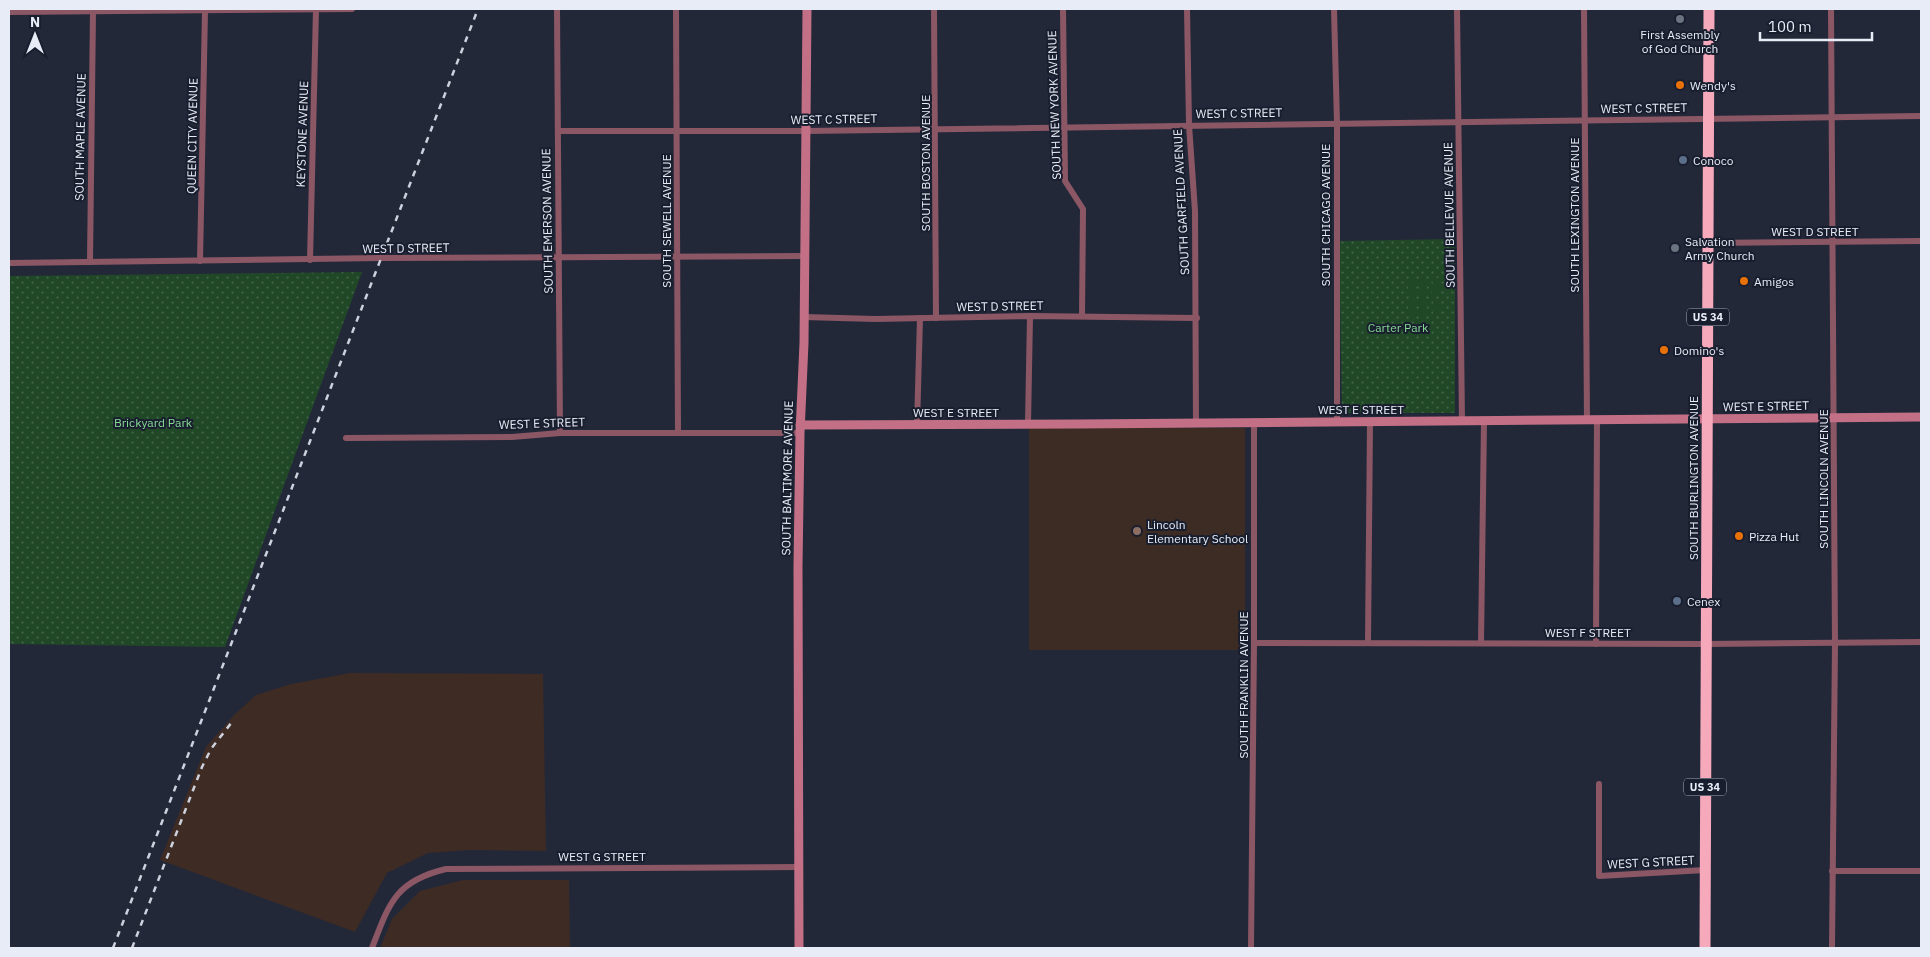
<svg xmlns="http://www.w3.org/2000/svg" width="1930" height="957" viewBox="0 0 1930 957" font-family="'IBM Plex Sans',sans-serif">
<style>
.industrial{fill:#3d2b24}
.education{fill:#3d2c23}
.grass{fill:url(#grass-dots)}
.pitch{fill:#204827}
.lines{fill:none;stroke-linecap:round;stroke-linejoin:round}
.street{stroke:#8c5765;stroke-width:6}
.secondary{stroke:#c37086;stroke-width:9}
.highway{stroke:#f7a9bc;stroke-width:11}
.rail{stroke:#cdd1dd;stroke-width:2.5;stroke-dasharray:6 6;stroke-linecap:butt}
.worship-dot{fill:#6b7280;stroke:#191e2f;stroke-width:2}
.food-dot{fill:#e8710a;stroke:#191e2f;stroke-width:2}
.service-dot{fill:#5c6f8a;stroke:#191e2f;stroke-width:2}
.education-dot{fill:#8d6e63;stroke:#191e2f;stroke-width:2}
.labels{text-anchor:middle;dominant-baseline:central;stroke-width:4;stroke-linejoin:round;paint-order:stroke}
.shield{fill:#191e2f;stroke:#aaaebb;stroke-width:1}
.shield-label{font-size:11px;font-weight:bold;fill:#e8ecf7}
.poi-label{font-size:12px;fill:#e8ecf7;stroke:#191e2f;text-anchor:start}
.street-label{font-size:12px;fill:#e8ecf7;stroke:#191e2f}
.park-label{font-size:12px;fill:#86da93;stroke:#191e2f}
</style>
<defs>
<pattern id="grass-dots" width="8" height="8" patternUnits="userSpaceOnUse" patternTransform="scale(1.25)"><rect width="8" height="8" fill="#204827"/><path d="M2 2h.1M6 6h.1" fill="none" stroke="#406347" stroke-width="1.8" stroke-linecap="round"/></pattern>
</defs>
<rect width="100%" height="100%" fill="#232839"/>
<g class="industrial">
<path d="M 350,673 L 543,674 L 546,851 L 470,850 L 428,853 L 387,873 L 355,932 L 160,860 L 206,747 L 234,715 L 256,695 L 291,684 Z"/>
<path d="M 463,880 L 569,880 L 570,948 L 380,948 L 392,919 L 420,891 Z"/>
</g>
<rect class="education" x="1029" y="428" width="216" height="222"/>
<g class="grass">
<path d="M 1455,239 L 1455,413 L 1342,413 L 1339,241 Z"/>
<path d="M 362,272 L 225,647 L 9,644 L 9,276 Z"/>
</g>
<g class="pitch">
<rect x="1408" y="278" width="7" height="16"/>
<rect x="1420" y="278" width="7" height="16"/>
<path d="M 1433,278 L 1440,278 L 1440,294 L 1432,294 Z"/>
<rect x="1408" y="299" width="7" height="15"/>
<rect x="1420" y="299" width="7" height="15"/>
<rect x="1433" y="299" width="7" height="15"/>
</g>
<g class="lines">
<g class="street">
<path d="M 557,9 L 560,433"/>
<path d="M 676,9 L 678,433"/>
<path d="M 934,9 L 936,318"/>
<path d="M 1063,9 L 1065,181 L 1083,209 L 1082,316"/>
<path d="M 1187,9 L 1189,125 L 1195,211 L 1196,424"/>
<path d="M 1334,9 L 1337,123 L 1337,422"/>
<path d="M 1457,9 L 1462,421"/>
<path d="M 1584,9 L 1587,420"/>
<path d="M 1831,9 L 1835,643 L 1832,948"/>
<path d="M 9,12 L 352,9"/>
<path d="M 558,131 L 805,131 L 1921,116"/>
<path d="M 1708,243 L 1921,241"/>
<path d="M 310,260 L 316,9"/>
<path d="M 200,261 L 205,11"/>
<path d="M 90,262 L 93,11"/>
<path d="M 9,263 L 381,258 L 804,256"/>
<path d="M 804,317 L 875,319 L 1030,316 L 1197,318"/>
<path d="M 1028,424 L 1030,316"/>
<path d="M 917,425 L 920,318"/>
<path d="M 346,438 L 512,437 L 560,433 L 800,433"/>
<path d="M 1254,643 L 1706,644 L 1921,642"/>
<path d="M 1368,643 L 1370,422"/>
<path d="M 1481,643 L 1484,421"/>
<path d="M 1596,644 L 1597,420"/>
<path d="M 1599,784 L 1599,876 L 1705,870"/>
<path d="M 1832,871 L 1921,871"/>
<path d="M 372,948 C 389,904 395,881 446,869 L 799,867"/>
<path d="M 1251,948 L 1254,643 L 1254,422"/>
</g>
<g class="secondary">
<path d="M 800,425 L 1078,424 L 1921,417"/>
<path d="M 799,948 L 798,567 L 800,433 L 804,343 L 807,9"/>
</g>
<path class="highway" d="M 1705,948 L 1709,9"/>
<g class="rail">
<path d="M 113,948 L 478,9"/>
<path d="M 132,948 L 202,767 L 211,749 L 232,722"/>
</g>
</g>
<g class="worship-dot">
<circle cx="1680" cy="19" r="5"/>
<circle cx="1675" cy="248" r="5"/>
</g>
<g class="food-dot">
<circle cx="1680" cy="85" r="5"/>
<circle cx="1744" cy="281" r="5"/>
<circle cx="1664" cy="350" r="5"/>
<circle cx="1739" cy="536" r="5"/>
</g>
<g class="service-dot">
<circle cx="1683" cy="160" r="5"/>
<circle cx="1677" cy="601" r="5"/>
</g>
<circle class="education-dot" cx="1137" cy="531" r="5"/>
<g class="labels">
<g class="shield">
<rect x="1687" y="308.5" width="42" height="17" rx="4"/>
<rect x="1684" y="778.5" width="42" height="17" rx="4"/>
</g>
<g class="shield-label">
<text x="1708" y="317">US 34</text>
<text x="1705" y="787">US 34</text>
</g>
<g class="poi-label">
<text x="1680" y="34" text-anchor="middle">First Assembly<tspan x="1680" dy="14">of God Church</tspan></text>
<text x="1690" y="85">Wendy's</text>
<text x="1693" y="160">Conoco</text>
<text x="1685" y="241">Salvation<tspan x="1685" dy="14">Army Church</tspan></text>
<text x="1754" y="281">Amigos</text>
<text x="1674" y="350">Domino's</text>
<text x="1147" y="524">Lincoln<tspan x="1147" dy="14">Elementary School</tspan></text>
<text x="1749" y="536">Pizza Hut</text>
<text x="1687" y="601">Cenex</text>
</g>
<g class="street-label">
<text transform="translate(1054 105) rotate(-92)">SOUTH NEW YORK AVENUE</text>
<text transform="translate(1644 108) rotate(-1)">WEST C STREET</text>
<text transform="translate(1239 113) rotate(-1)">WEST C STREET</text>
<text transform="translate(834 119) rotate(-1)">WEST C STREET</text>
<text transform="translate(302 134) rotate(-88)">KEYSTONE AVENUE</text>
<text transform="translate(192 136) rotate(-89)">QUEEN CITY AVENUE</text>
<text transform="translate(80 137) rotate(-89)">SOUTH MAPLE AVENUE</text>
<text transform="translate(925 163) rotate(-90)">SOUTH BOSTON AVENUE</text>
<text transform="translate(1181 202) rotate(-93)">SOUTH GARFIELD AVENUE</text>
<text transform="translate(1325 215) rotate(-90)">SOUTH CHICAGO AVENUE</text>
<text transform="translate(1449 215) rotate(-91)">SOUTH BELLEVUE AVENUE</text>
<text transform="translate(1574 215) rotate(-90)">SOUTH LEXINGTON AVENUE</text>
<text transform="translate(547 221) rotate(-91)">SOUTH EMERSON AVENUE</text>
<text transform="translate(666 221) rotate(-90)">SOUTH SEWELL AVENUE</text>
<text x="1815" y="231">WEST D STREET</text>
<text transform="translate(406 248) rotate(-1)">WEST D STREET</text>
<text transform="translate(1000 306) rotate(-1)">WEST D STREET</text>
<text transform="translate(1766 406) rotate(-1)">WEST E STREET</text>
<text x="1361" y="409">WEST E STREET</text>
<text x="956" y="412">WEST E STREET</text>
<text transform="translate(542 423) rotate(-2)">WEST E STREET</text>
<text transform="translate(787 478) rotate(-89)">SOUTH BALTIMORE AVENUE</text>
<text transform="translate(1693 478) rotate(-90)">SOUTH BURLINGTON AVENUE</text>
<text transform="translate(1823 479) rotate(-90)">SOUTH LINCOLN AVENUE</text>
<text x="1588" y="632">WEST F STREET</text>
<text transform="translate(1243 685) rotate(-90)">SOUTH FRANKLIN AVENUE</text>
<text x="602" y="856">WEST G STREET</text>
<text transform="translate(1651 862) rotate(-3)">WEST G STREET</text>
</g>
<g class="park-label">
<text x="1398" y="327">Carter Park</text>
<text x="153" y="422">Brickyard Park</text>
</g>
</g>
<rect width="1930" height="957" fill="none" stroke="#e8ecf7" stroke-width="20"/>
<g transform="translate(35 35)" stroke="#191e2f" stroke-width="4" paint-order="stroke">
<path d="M0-4L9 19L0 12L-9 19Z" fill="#e8ecf7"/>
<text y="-8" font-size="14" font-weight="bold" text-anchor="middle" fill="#e8ecf7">N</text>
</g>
<path d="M1760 32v8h112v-8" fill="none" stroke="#e8ecf7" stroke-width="2.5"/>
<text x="1768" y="32" font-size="15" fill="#e8ecf7" stroke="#191e2f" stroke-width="4" paint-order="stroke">100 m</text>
</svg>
